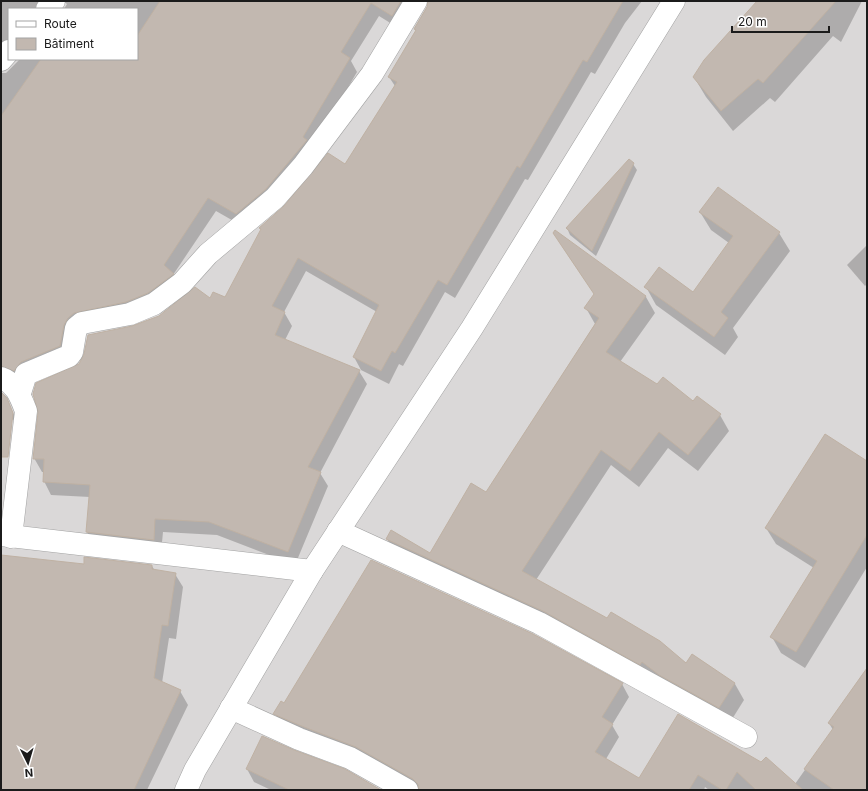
<svg xmlns="http://www.w3.org/2000/svg" width="868" height="791" viewBox="0 0 868 791" font-family="Inter,sans-serif">
<style>
.residential{fill:#dad8d8;fill-rule:evenodd}
.shadow{fill:#0003}
.building{fill:#c2b8b0;stroke:#bfb1a3}
.lines{fill:none;stroke-linecap:round;stroke-linejoin:round}
.minor-casing{stroke:#a2a2a2;stroke-width:23}
.minor{stroke:#fff;stroke-width:22}
</style>
<rect width="100%" height="100%" fill="#edeae0"/>
<path class="residential" d="M 1,1 L 867,1 L 867,790 L 1,790 ZM 9,9 L 137,9 L 137,59 L 9,59 Z"/>
<g class="shadow">
<path d="M 1,1 L 642,1 L 625,23 L 595,74 L 591,72 L 528,180 L 525,179 L 455,298 L 445,292 L 403,366 L 399,364 L 389,384 L 361,370 L 354,357 L 377,312 L 306,271 L 284,312 L 292,326 L 285,340 L 359,371 L 367,384 L 320,473 L 328,486 L 295,565 L 217,535 L 163,532 L 161,553 L 95,545 L 87,532 L 90,497 L 51,495 L 44,481 L 44,472 L 42,472 L 34,458 L 74,368 L 133,327 L 210,300 L 225,298 L 262,231 L 260,228 L 345,165 L 395,86 L 389,77 L 416,31 L 415,29 L 429,3 L 425,2 L 400,29 L 379,16 L 351,61 L 357,72 L 312,149 L 244,227 L 216,211 L 173,275 L 180,288 L 82,326 L 68,359 L 1,382 L 1,73 L 6,73 L 20,59 L 137,59 L 137,9 L 64,9 L 67,4 L 64,2 L 50,9 L 9,9 L 9,56 L 1,63 Z"/>
<path d="M 758,1 L 862,1 L 841,42 L 833,36 L 775,102 L 770,98 L 733,131 L 706,97 L 694,77 Z"/>
<path d="M 633,164 L 637,170 L 596,256 L 570,235 L 567,228 Z"/>
<path d="M 700,212 L 779,233 L 790,251 L 733,328 L 738,337 L 725,355 L 656,305 L 646,287 L 693,293 L 729,243 L 711,230 Z"/>
<path d="M 555,232 L 646,297 L 655,313 L 620,362 L 657,385 L 720,415 L 729,431 L 698,471 L 668,448 L 639,487 L 611,465 L 536,580 L 687,664 L 693,655 L 735,684 L 744,700 L 729,724 L 397,556 L 387,539 L 430,555 L 486,493 L 595,324 L 586,308 L 595,295 L 564,249 L 554,233 Z"/>
<path d="M 867,245 L 867,284 L 865,286 L 847,265 Z"/>
<path d="M 1,394 L 4,396 L 17,420 L 1,419 Z"/>
<path d="M 867,462 L 867,567 L 805,668 L 781,653 L 772,637 L 814,568 L 776,544 L 766,528 Z"/>
<path d="M 1,557 L 85,565 L 152,566 L 155,571 L 175,574 L 183,587 L 176,639 L 169,638 L 162,683 L 180,691 L 188,705 L 147,790 L 1,790 Z"/>
<path d="M 867,670 L 867,790 L 709,790 L 705,787 L 704,790 L 419,790 L 364,759 L 282,726 L 275,714 L 284,704 L 622,684 L 629,697 L 612,725 L 619,737 L 606,759 L 640,779 L 678,715 L 795,784 L 833,730 L 829,723 Z"/>
<path d="M 262,737 L 379,790 L 271,790 L 254,782 L 247,769 Z"/>
</g>
<g class="building">
<path d="M 160,1 L 401,1 L 392,16 L 371,3 L 341,52 L 350,58 L 303,137 L 307,140 L 266,189 L 236,214 L 208,198 L 164,265 L 174,274 L 148,293 L 126,302 L 74,313 L 68,318 L 64,325 L 60,346 L 21,362 L 14,371 L 1,366 L 1,116 L 41,59 L 137,59 L 137,36 Z"/>
<path d="M 428,1 L 623,1 L 587,62 L 583,60 L 520,168 L 517,166 L 447,285 L 438,280 L 395,353 L 392,351 L 381,371 L 353,357 L 379,305 L 298,258 L 272,306 L 285,312 L 275,335 L 360,370 L 308,467 L 321,472 L 288,552 L 209,522 L 155,519 L 154,540 L 86,532 L 90,485 L 43,482 L 44,459 L 33,459 L 38,412 L 33,394 L 36,383 L 79,364 L 84,354 L 88,335 L 132,326 L 159,316 L 195,287 L 210,298 L 213,292 L 225,297 L 261,229 L 259,228 L 284,206 L 328,153 L 345,164 L 397,82 L 388,77 L 416,30 L 414,29 L 427,7 Z"/>
<path d="M 757,1 L 836,1 L 763,83 L 758,79 L 721,111 L 693,77 L 704,60 Z"/>
<path d="M 629,159 L 634,163 L 592,251 L 566,228 Z"/>
<path d="M 718,187 L 780,232 L 721,312 L 728,318 L 714,337 L 644,287 L 659,267 L 693,292 L 733,236 L 699,212 Z"/>
<path d="M 555,230 L 646,296 L 606,352 L 657,384 L 663,377 L 693,401 L 697,396 L 721,414 L 688,455 L 659,432 L 630,471 L 601,450 L 522,571 L 607,618 L 611,612 L 660,641 L 686,663 L 692,654 L 735,683 L 719,708 L 659,675 L 642,662 L 640,665 L 545,612 L 386,539 L 391,530 L 430,553 L 471,483 L 486,492 L 599,318 L 584,308 L 594,294 L 553,233 Z"/>
<path d="M 1,392 L 7,398 L 13,413 L 8,457 L 1,457 Z"/>
<path d="M 825,434 L 867,461 L 867,535 L 796,652 L 770,637 L 817,561 L 765,528 Z"/>
<path d="M 1,555 L 84,564 L 84,557 L 152,565 L 152,569 L 176,573 L 168,626 L 162,625 L 154,678 L 181,690 L 134,790 L 1,790 Z"/>
<path d="M 371,560 L 533,634 L 623,683 L 602,717 L 613,724 L 595,752 L 639,778 L 678,714 L 761,762 L 766,757 L 803,790 L 756,790 L 737,772 L 726,790 L 722,790 L 698,775 L 689,790 L 419,790 L 418,784 L 413,779 L 356,747 L 304,727 L 273,714 L 281,701 L 284,703 Z"/>
<path d="M 867,668 L 867,790 L 834,790 L 804,769 L 834,727 L 828,723 Z"/>
<path d="M 262,736 L 294,750 L 345,769 L 381,790 L 289,790 L 246,769 Z"/>
</g>
<g class="lines">
<g class="minor-casing">
<g id="minor">
<path d="M 47,9 L 54,1"/>
<path d="M 1,60 L 9,51"/>
<path d="M 1,378 C 16,383 21,398 26,411 L 11,537"/>
<path d="M 20,393 L 26,374 L 69,356 L 72,352 L 76,328 L 82,323 L 130,314 L 154,304 L 182,283 L 208,254 L 275,198 L 303,166 L 372,74 L 416,1"/>
<path d="M 338,531 L 539,623 L 746,737"/>
<path d="M 1,535 L 312,571"/>
<path d="M 231,708 L 299,739 L 350,758 L 407,790"/>
<path d="M 186,790 L 195,770 L 312,571 L 472,328 L 674,1"/>
</g>
</g>
<use href="#minor" class="minor"/>
</g>
<rect width="868" height="791" fill="none" stroke="#1b1b1b" stroke-width="4"/>
<rect x="8" y="8" width="130" height="52" fill="#ffffff" stroke="#a4a4a4"/>
<rect x="16" y="21" width="20" height="6" fill="#ffffff" stroke="#a4a4a4"/>
<text x="44" y="28" font-size="12" fill="#1b1b1b">Route</text>
<rect x="16" y="38" width="20" height="12" fill="#c2b8b0" stroke="#a4a4a4"/>
<text x="44" y="48" font-size="12" fill="#1b1b1b">Bâtiment</text>
<g transform="translate(28 763) rotate(175)" stroke="#ffffff" stroke-width="3" paint-order="stroke">
<path d="M0-3L7 15L0 10L-7 15Z" fill="#1b1b1b"/>
<text y="-6" font-size="11" font-weight="bold" text-anchor="middle" fill="#1b1b1b">N</text>
</g>
<path d="M732 26v6h97v-6" fill="none" stroke="#1b1b1b" stroke-width="2"/>
<text x="738" y="26" font-size="12" fill="#1b1b1b" stroke="#ffffff" stroke-width="3" paint-order="stroke">20 m</text>
</svg>
